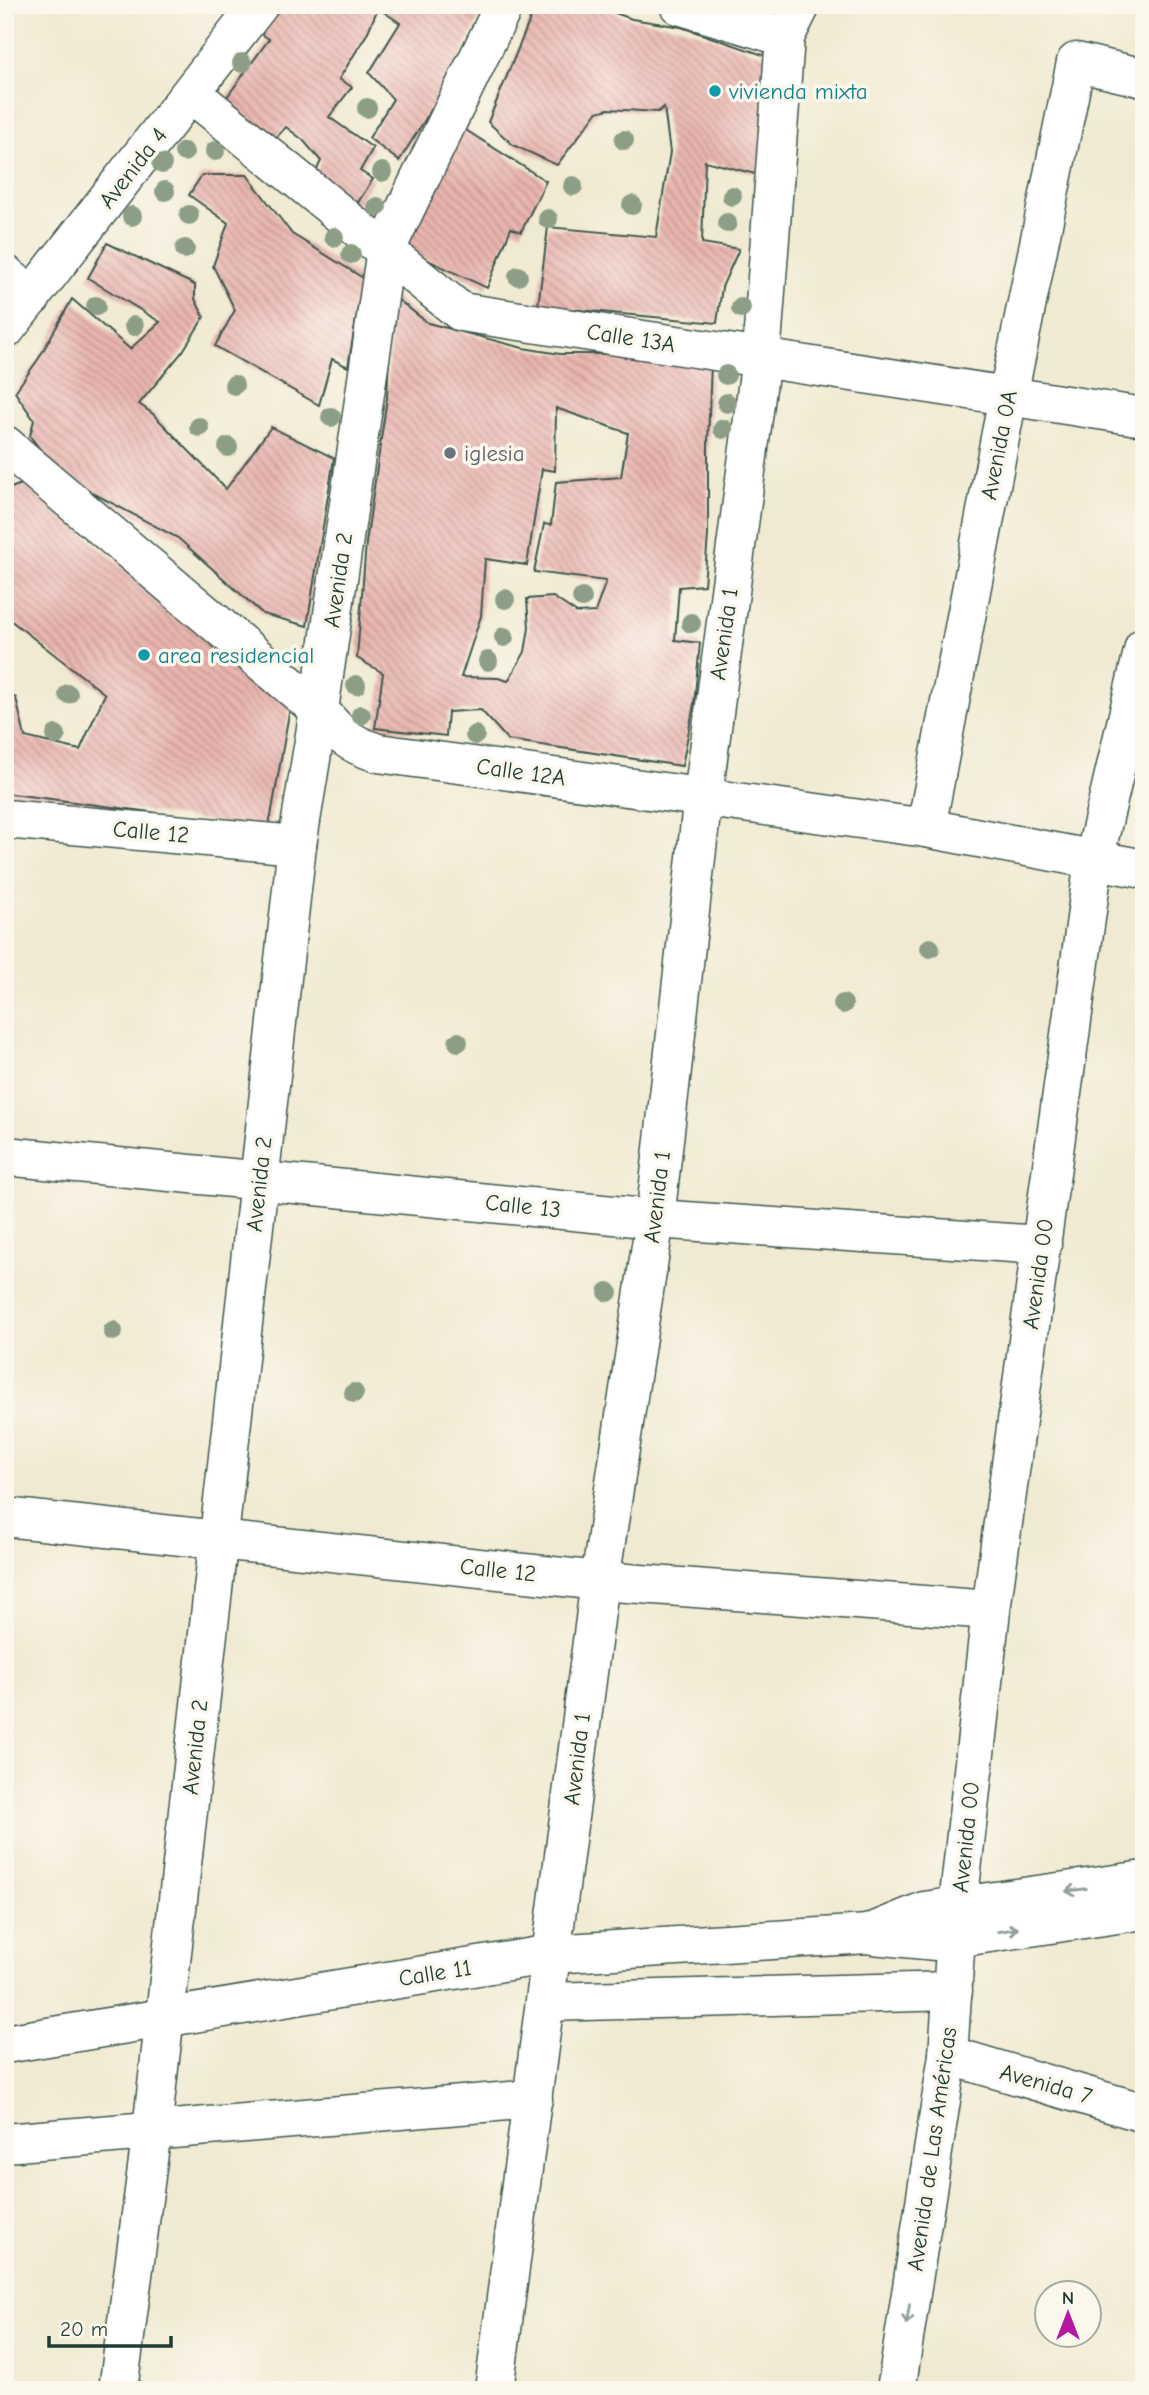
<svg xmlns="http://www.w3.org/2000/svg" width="1149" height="2395" viewBox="0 0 1149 2395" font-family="'Comic Neue',sans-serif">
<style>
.building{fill:url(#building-back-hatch);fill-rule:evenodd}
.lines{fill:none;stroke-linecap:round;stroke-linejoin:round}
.minor-casing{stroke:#3e574c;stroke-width:41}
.major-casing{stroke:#3e574c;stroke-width:41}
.minor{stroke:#fff;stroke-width:38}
.major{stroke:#fff;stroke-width:38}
.tree{fill:#8c9f86}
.oneway{stroke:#8f9e9a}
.culture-dot{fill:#0f9aa8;stroke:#fbf7ec;stroke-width:2.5}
.worship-dot{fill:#6b7280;stroke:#fbf7ec;stroke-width:2.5}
.labels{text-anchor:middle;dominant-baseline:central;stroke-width:7;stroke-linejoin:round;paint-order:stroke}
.culture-label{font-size:23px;fill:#0d838f;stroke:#fbf7ec;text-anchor:start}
.street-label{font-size:23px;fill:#1f3d34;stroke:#fbf7ec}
.worship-label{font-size:23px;fill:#5b616d;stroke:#fbf7ec;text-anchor:start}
</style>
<defs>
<pattern id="building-back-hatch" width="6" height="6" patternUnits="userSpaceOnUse" patternTransform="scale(1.75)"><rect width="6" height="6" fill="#eab5b0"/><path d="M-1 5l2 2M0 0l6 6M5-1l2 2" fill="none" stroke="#bd9490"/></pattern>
</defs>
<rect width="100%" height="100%" fill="#fbf7ec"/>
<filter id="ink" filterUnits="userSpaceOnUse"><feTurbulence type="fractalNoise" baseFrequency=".0143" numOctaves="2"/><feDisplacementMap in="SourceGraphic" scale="14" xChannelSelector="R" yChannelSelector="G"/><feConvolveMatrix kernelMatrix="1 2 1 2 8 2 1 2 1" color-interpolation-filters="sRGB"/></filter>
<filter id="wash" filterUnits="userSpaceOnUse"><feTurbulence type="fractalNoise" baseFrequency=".00686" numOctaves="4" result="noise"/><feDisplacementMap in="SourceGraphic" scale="28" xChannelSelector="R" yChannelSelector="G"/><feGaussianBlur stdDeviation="1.57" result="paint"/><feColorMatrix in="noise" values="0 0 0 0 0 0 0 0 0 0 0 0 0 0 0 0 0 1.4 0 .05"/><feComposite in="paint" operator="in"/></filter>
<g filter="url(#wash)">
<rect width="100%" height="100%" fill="#f0ead2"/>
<g id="blocks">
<g class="building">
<path d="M 277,5 L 485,5 L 450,80 L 399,161 L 369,138 L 393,99 L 369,73 L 400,23 L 378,8 L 367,34 L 339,79 L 352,87 L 329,117 L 373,148 L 360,171 L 373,179 L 355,207 L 311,182 L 321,161 L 303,140 L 286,127 L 273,141 L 222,104 L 269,39 L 261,34 Z"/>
<path d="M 527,5 L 593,5 L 632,19 L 681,27 L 772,58 L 759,175 L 705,161 L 702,243 L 739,249 L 722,287 L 717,323 L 538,306 L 548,227 L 656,237 L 670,152 L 664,107 L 658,112 L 608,109 L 597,112 L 557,165 L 513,145 L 488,122 L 531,17 L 521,13 Z"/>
<path d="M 461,127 L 546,181 L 521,232 L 511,228 L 487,288 L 402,248 Z"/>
<path d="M 202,175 L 247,175 L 292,234 L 363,278 L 348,367 L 332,359 L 319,405 L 215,346 L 235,310 L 213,266 L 228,223 L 189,195 Z"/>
<path d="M 107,243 L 195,285 L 195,299 L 204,317 L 183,351 L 139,404 L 153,414 L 226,489 L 271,427 L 334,458 L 307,626 L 263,614 L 178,538 L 87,490 L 52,465 L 30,436 L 34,420 L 15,392 L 39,358 L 72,299 L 130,349 L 160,322 L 88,278 Z"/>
<path d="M 392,295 L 428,323 L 523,348 L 560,354 L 637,354 L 711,363 L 708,442 L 708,535 L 704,585 L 679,587 L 675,640 L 700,643 L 694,704 L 682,766 L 508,740 L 481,710 L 448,712 L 446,736 L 375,728 L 383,673 L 357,658 L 366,543 L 387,398 ZM 556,408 L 628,433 L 621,477 L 556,482 L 551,525 L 544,524 L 534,572 L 606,581 L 595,612 L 577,613 L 553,597 L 527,599 L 529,628 L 525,652 L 508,681 L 498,678 L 461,677 L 481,616 L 485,559 L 527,565 L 542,469 L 555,471 Z"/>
<path d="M 22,484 L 291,702 L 271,816 L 267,830 L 143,811 L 5,793 L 5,693 L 16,698 L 25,737 L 80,750 L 105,694 L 5,616 L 5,490 Z"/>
</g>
</g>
</g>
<g filter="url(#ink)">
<use href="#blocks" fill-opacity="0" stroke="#3e574c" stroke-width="2"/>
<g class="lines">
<g class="minor-casing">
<g id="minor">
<path d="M 679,5 L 785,37"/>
<path d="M 191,93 L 461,312 L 1144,417"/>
<path d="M 5,274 L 32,297"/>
<path d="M 5,330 L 259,5"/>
<path d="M 5,445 L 319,710 C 340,735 347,743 378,753 L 926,828 L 1144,869"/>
<path d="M 5,819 L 297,845"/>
<path d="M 926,828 L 1008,396 L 1076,62 L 1144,78"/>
<path d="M 5,1156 L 655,1219 L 1042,1245"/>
<path d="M 5,1517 L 600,1581 L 991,1610"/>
<path d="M 958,1906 L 991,1610 L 1094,860 L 1144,647"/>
<path d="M 546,2002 L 953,1991"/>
<path d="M 5,2044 L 552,1954 L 868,1934"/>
<path d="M 948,2055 L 1144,2113"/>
<path d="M 5,2143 L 533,2099"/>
<path d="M 118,2390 L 152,2130 L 297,845 L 319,710 L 386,249 L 504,5"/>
<path d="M 494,2390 L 600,1581 L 655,1219 L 703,796 L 761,358 L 785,37 L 801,5"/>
</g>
</g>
<g class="major-casing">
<g id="major">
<path d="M 868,1934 L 924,1911 L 1144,1880"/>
<path d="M 873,1935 L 936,1941 L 1144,1910"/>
<path d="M 896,2390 L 948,2055 L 958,1906"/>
</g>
</g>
<use href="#minor" class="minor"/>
<use href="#major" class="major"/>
</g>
<g class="tree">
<circle cx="242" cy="63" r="10"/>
<circle cx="367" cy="108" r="10"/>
<circle cx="624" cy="140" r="10"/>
<circle cx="215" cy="151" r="10"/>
<circle cx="184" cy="152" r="10"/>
<circle cx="162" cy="164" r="10"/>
<circle cx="382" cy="172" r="10"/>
<circle cx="573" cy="186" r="10"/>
<circle cx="165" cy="191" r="10"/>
<circle cx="732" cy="196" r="10"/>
<circle cx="632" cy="205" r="10"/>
<circle cx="377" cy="207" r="10"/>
<circle cx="189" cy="215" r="10"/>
<circle cx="132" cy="216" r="10"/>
<circle cx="548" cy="219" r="10"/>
<circle cx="727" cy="223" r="10"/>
<circle cx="334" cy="237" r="10"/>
<circle cx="185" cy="249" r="10"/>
<circle cx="351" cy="254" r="10"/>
<circle cx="518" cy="276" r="10"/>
<circle cx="96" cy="306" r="10"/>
<circle cx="741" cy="308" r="10"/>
<circle cx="134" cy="326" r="10"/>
<circle cx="726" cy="375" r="10"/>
<circle cx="234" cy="385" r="10"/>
<circle cx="727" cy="403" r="10"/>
<circle cx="331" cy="417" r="10"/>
<circle cx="199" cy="427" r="10"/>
<circle cx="723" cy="429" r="10"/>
<circle cx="228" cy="447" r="10"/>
<circle cx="582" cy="598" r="10"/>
<circle cx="505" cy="599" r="10"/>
<circle cx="691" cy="623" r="10"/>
<circle cx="504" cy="637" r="10"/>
<circle cx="488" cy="661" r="10"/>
<circle cx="356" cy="685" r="10"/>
<circle cx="68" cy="694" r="10"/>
<circle cx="361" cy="715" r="10"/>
<circle cx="56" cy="735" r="10"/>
<circle cx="475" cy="735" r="10"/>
<circle cx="930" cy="948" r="10"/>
<circle cx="843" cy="1004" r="10"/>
<circle cx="458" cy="1042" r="10"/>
<circle cx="608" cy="1292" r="10"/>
<circle cx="113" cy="1331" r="10"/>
<circle cx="354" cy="1393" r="10"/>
</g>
<defs><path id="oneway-shaft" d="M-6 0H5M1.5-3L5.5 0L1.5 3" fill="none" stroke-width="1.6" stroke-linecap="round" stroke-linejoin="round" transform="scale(1.75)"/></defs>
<g class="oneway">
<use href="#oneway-shaft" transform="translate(1076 1890) rotate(172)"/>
<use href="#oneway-shaft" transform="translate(1008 1930) rotate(-9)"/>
<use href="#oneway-shaft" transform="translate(908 2314) rotate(99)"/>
</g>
</g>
<g class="culture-dot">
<circle cx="715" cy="91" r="7"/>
<circle cx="144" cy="655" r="7"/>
</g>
<circle class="worship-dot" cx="450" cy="453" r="7"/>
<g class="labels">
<g class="culture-label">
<text x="729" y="91">vivienda mixta</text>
<text x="158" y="655">area residencial</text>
</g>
<g class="street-label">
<text transform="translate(133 168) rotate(-52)">Avenida 4</text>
<text transform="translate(631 338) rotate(9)">Calle 13A</text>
<text transform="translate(999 445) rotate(-79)">Avenida 0A</text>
<text transform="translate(338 580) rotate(-82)">Avenida 2</text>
<text transform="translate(724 634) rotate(-82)">Avenida 1</text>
<text transform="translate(521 772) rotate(8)">Calle 12A</text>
<text transform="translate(151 832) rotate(5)">Calle 12</text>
<text transform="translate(259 1184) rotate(-84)">Avenida 2</text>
<text transform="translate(657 1197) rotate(-83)">Avenida 1</text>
<text transform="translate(523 1206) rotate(6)">Calle 13</text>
<text transform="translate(1038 1274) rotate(-82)">Avenida 00</text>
<text transform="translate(498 1570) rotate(6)">Calle 12</text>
<text transform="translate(195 1747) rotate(-84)">Avenida 2</text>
<text transform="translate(577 1759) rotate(-83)">Avenida 1</text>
<text transform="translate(966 1837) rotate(-84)">Avenida 00</text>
<text transform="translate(435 1973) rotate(-9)">Calle 11</text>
<text transform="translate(1046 2084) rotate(16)">Avenida 7</text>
<text transform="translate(932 2149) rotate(-82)">Avenida de Las Américas</text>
</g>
<g class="worship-label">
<text x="464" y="453">iglesia</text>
</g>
</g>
<rect width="1149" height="2395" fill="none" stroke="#fbf7ec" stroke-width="28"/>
<g transform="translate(1068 2314)"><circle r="33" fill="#fbf7ec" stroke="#a3ada2" stroke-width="2"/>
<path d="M0-5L12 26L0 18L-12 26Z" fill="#b5179e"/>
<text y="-10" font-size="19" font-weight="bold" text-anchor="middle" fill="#1f3d34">N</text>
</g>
<path d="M49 2336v10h122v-10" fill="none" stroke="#1f3d34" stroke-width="3.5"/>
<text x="60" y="2336" font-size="21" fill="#1f3d34" stroke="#fbf7ec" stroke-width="5" paint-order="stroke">20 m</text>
</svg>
